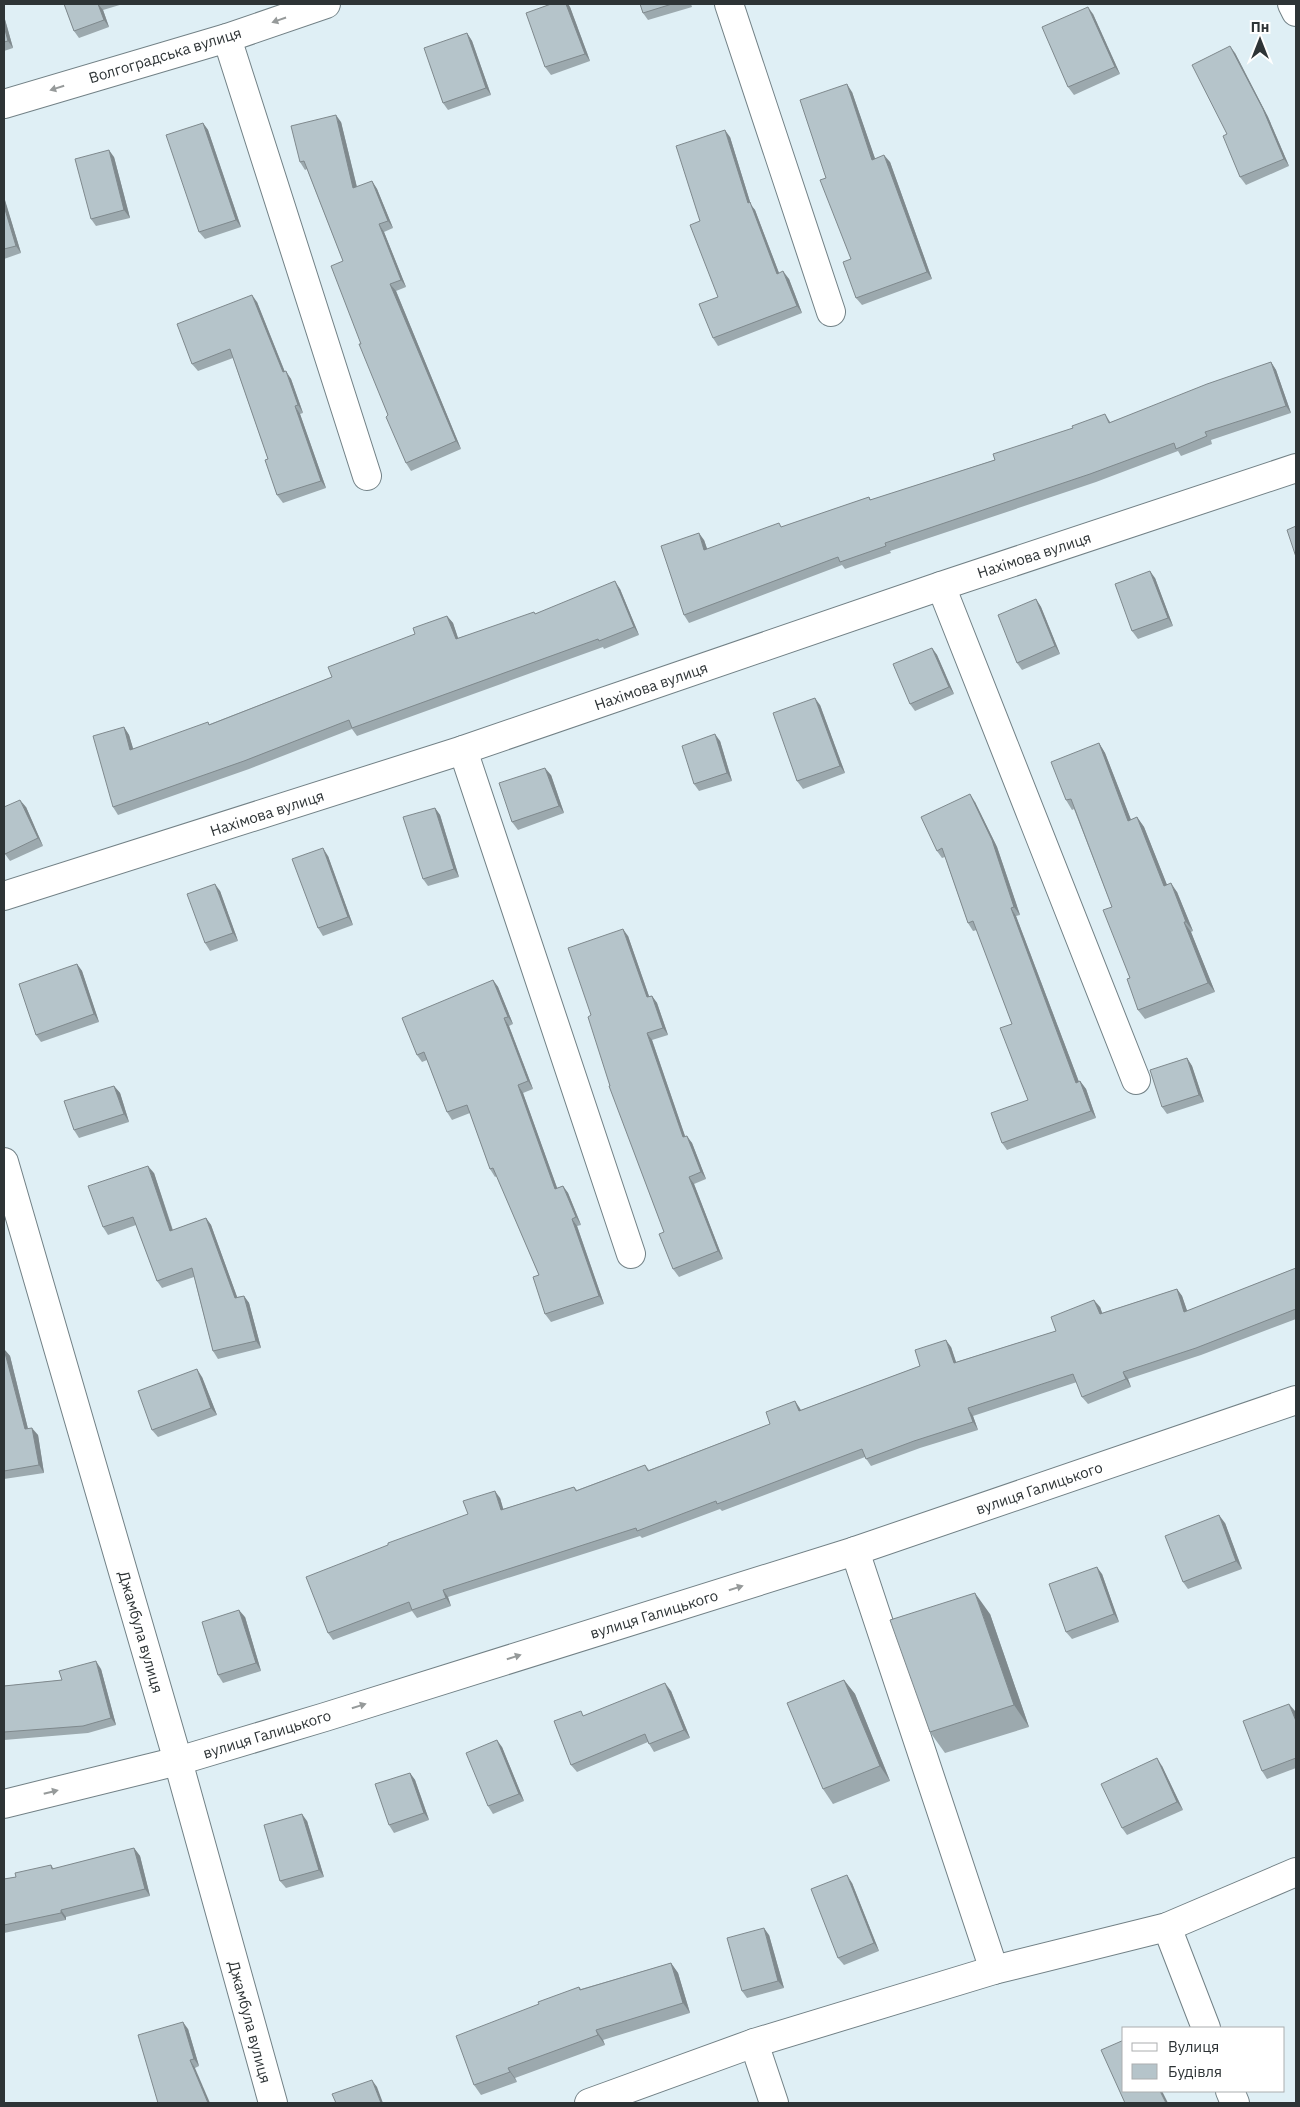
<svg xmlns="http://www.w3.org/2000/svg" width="1300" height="2107" viewBox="0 0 1300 2107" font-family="'IBM Plex Sans',sans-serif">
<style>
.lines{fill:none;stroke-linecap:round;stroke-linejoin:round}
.minor-casing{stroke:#728186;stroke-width:30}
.minor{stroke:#fff;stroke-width:28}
.wall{fill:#9ca9ae}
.shaded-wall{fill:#7f898d}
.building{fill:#b5c4ca;stroke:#7f898d}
.oneway{fill:#969a9a}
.labels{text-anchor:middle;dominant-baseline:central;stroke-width:4.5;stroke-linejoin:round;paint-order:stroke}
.street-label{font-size:15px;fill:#2e3436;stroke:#fff}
</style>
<rect width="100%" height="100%" fill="#dfeff5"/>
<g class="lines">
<g class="minor-casing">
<g id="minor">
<path d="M 729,4 L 831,312"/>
<path d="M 1292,4 L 1296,12"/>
<path d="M 227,38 L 367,476"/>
<path d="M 4,104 L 227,38 L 326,4"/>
<path d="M 941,586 L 1136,1080"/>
<path d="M 463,750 L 631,1254"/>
<path d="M 4,896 L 463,750 L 941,586 L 1296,468"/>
<path d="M 4,1162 L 178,1761 L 273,2103"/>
<path d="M 855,1551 L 994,1970"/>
<path d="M 4,1804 L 178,1761 L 325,1717 L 855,1551 L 1296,1400"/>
<path d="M 1167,1927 L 1206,2028"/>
<path d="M 754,2043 L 774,2103"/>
<path d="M 1230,2091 L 1235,2103"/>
<path d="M 589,2103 L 754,2043 L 994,1970 L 1167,1927 L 1296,1872"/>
</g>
</g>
<use href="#minor" class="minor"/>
</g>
<g class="wall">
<path d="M 64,4 L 123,4 L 103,10 L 109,27 L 79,38 L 74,31 Z"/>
<path d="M 551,4 L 568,4 L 570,7 L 590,61 L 551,75 L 545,67 Z"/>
<path d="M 640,4 L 691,4 L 692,7 L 648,20 L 643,13 Z"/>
<path d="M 1093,14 L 1120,74 L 1074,95 L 1068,87 Z"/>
<path d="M 4,16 L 13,48 L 4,51 Z"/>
<path d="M 467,33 L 472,41 L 491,95 L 448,110 L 443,103 Z"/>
<path d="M 1235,53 L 1268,117 L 1289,166 L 1246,185 L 1240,177 L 1227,134 Z"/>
<path d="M 852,92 L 875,159 L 890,162 L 932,279 L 862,305 L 856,298 L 851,259 L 826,178 Z"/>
<path d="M 341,122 L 357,187 L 372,181 L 377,189 L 393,228 L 384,232 L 406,287 L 396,291 L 461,449 L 411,471 L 406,463 L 361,344 L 343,261 L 307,169 L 305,170 L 300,162 Z"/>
<path d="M 203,123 L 208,130 L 241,227 L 205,239 L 199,232 Z"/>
<path d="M 730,137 L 751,205 L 755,210 L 779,273 L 789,279 L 802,313 L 718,346 L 713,338 L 718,297 L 700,221 Z"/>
<path d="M 114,157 L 130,218 L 96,226 L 91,219 Z"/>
<path d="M 4,198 L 21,253 L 4,259 Z"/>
<path d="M 257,302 L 285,372 L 291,379 L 303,413 L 300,414 L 326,488 L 283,503 L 277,495 L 268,459 L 233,358 L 198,371 L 192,364 Z"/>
<path d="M 1271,362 L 1276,370 L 1291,413 L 1211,440 L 1212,444 L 1181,456 L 1178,451 L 1096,482 L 890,551 L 891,553 L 845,569 L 842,565 L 689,623 L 684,615 L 704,540 L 707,549 L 782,527 L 869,497 L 871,500 L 1111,422 Z"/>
<path d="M 1155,578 L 1173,626 L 1138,639 L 1132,631 Z"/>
<path d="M 620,589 L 639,635 L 604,649 L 603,647 L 357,736 L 352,729 L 249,769 L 118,815 L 113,807 L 124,727 L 129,735 L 133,749 L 210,724 L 332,677 L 415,634 L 447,616 L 453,623 L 458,638 L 535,614 Z"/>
<path d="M 1036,599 L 1041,607 L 1060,654 L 1022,670 L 1017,663 Z"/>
<path d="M 932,648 L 937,655 L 954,694 L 915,711 L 910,704 Z"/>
<path d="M 820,705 L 845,773 L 803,789 L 797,781 Z"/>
<path d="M 720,741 L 732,781 L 699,791 L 694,784 Z"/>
<path d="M 1099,743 L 1105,753 L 1131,820 L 1137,817 L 1144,827 L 1167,885 L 1177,892 L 1193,931 L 1191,932 L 1215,992 L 1145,1019 L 1138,1010 L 1112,907 L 1074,809 L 1072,810 L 1066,800 Z"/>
<path d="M 551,775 L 564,813 L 518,830 L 512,822 Z"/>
<path d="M 975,802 L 997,847 L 1020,915 L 1016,916 L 1079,1082 L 1080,1081 L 1086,1089 L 1096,1118 L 1007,1150 L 1002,1143 L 1028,1100 L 1012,1024 L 977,930 L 973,931 L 968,923 L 945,857 L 942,858 L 937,851 Z"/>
<path d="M 26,807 L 43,846 L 10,861 L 5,854 Z"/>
<path d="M 435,808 L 440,815 L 459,877 L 428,886 L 423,879 Z"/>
<path d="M 328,856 L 353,925 L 323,936 L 318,928 Z"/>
<path d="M 220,891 L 238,941 L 210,951 L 205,943 Z"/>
<path d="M 628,936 L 649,996 L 652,996 L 657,1003 L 668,1035 L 652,1040 L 685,1136 L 692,1143 L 706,1179 L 694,1184 L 723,1259 L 679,1277 L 673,1269 L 664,1232 L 610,1086 L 591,1015 Z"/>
<path d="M 77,964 L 82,971 L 99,1022 L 41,1042 L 36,1035 Z"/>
<path d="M 493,980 L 498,987 L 513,1024 L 509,1026 L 533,1089 L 523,1093 L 557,1188 L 563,1186 L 568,1193 L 581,1225 L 577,1226 L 604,1304 L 551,1322 L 545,1314 L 539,1275 L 497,1176 L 495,1177 L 490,1169 L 470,1113 L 452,1120 L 447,1112 L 427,1060 L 422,1062 L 417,1055 Z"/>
<path d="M 1187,1058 L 1192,1066 L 1204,1102 L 1167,1114 L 1162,1107 Z"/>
<path d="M 114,1086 L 120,1093 L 129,1122 L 79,1138 L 74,1130 Z"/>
<path d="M 154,1173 L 173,1230 L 206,1218 L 211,1225 L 237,1297 L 244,1296 L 249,1303 L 261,1348 L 218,1359 L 213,1351 L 194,1277 L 162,1288 L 157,1281 L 136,1225 L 108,1235 L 103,1227 Z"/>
<path d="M 1296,1268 L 1296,1319 L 1201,1355 L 1128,1379 L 1131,1387 L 1088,1404 L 1082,1397 L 1077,1382 L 973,1416 L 978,1430 L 920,1448 L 871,1466 L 865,1457 L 722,1511 L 720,1509 L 642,1538 L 640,1536 L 448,1597 L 451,1606 L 417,1618 L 412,1611 L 333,1640 L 328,1633 L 468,1514 L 500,1498 L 503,1509 L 574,1487 L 577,1490 L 645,1465 L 649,1470 L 770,1424 L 795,1401 L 801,1410 L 920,1366 L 951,1347 L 956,1362 L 1056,1331 L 1100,1307 L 1102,1313 L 1177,1289 L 1182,1296 L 1187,1311 Z"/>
<path d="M 4,1349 L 10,1356 L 28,1429 L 38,1435 L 44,1473 L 4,1479 Z"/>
<path d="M 202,1377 L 217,1415 L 158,1437 L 152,1430 Z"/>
<path d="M 1225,1523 L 1242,1569 L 1188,1589 L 1183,1582 Z"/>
<path d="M 1102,1574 L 1119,1622 L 1072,1639 L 1066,1632 Z"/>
<path d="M 990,1614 L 1029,1727 L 945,1753 L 930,1732 Z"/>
<path d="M 245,1617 L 261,1671 L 223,1683 L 218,1675 Z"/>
<path d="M 101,1669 L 116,1725 L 88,1733 L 4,1740 L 4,1686 L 62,1680 Z"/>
<path d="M 844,1680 L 855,1694 L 890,1781 L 833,1804 L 823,1789 Z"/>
<path d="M 671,1691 L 690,1738 L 654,1752 L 648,1742 L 577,1772 L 571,1765 L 584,1716 Z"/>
<path d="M 1295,1711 L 1296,1715 L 1296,1768 L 1267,1779 L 1262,1771 Z"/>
<path d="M 502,1747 L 524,1801 L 493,1814 L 488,1806 Z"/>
<path d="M 1162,1766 L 1183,1810 L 1127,1835 L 1122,1828 Z"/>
<path d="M 410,1773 L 415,1780 L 429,1820 L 394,1833 L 389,1825 Z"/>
<path d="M 307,1821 L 324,1877 L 286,1888 L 280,1881 Z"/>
<path d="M 134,1848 L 140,1856 L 150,1896 L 66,1917 L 66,1920 L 4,1933 L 4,1879 L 16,1877 L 51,1865 L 54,1869 Z"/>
<path d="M 852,1883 L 879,1951 L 844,1965 L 838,1958 Z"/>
<path d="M 769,1935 L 784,1988 L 747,1998 L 742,1991 Z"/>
<path d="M 671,1963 L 678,1973 L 690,2013 L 603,2040 L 605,2045 L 515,2078 L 517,2082 L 481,2095 L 474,2085 L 539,2004 L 579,1987 L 581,1989 Z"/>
<path d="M 188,2029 L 199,2066 L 195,2068 L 158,2103 Z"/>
</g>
<g class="shaded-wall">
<path d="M 98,4 L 103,10 L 109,27 L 104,20 Z"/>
<path d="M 566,4 L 568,4 L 570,7 L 590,61 L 585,54 Z"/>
<path d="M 1088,7 L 1093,14 L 1120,74 L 1115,67 Z"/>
<path d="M 4,16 L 13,48 L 8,41 L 4,26 Z"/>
<path d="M 467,33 L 472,41 L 491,95 L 486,88 Z"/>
<path d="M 1230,46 L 1235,53 L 1268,117 L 1289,166 L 1284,159 Z"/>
<path d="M 847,84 L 852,92 L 878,167 L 872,160 Z"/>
<path d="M 336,115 L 341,122 L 359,196 L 353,188 Z"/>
<path d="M 203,123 L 208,130 L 241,227 L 236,220 Z"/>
<path d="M 725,130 L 730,137 L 751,205 L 755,210 L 782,281 L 777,274 L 748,203 Z"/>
<path d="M 109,150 L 114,157 L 130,218 L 124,210 Z"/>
<path d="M 884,155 L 890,162 L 932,279 L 927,272 Z"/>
<path d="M 372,181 L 377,189 L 393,228 L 388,221 Z"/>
<path d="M 4,198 L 5,200 L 21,253 L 16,246 L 4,206 Z"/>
<path d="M 379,224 L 384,232 L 406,287 L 401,280 Z"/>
<path d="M 783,271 L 789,279 L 802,313 L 797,306 Z"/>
<path d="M 390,284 L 396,291 L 461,449 L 456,441 Z"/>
<path d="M 252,295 L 257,302 L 288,380 L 283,372 Z"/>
<path d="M 1271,362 L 1276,370 L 1291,413 L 1286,406 Z"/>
<path d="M 286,371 L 291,379 L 303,413 L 298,405 Z"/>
<path d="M 295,406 L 300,414 L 326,488 L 321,481 Z"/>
<path d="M 1105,414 L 1110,422 L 1114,431 L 1109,423 Z"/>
<path d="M 699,533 L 704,540 L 710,557 L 704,550 Z"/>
<path d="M 1150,571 L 1155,578 L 1173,626 L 1168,618 Z"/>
<path d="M 615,581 L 620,589 L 639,635 L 634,627 Z"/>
<path d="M 1036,599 L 1041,607 L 1060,654 L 1055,646 Z"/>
<path d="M 447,616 L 453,623 L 461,647 L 456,639 Z"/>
<path d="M 932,648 L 937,655 L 954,694 L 949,687 Z"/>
<path d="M 815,698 L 820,705 L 845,773 L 840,766 Z"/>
<path d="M 124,727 L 129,735 L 136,758 L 130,750 Z"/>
<path d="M 715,734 L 720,741 L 732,781 L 727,773 Z"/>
<path d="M 1099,743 L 1105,753 L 1135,830 L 1128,821 Z"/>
<path d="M 545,768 L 551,775 L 564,813 L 559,806 Z"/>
<path d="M 970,794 L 975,802 L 997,847 L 1020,915 L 1014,907 Z"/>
<path d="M 20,800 L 26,807 L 43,846 L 38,838 Z"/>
<path d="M 435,808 L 440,815 L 459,877 L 454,869 Z"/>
<path d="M 1137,817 L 1144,827 L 1171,895 L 1164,886 Z"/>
<path d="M 323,848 L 328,856 L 353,925 L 348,917 Z"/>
<path d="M 1171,883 L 1177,892 L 1193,931 L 1186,922 Z"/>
<path d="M 215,884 L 220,891 L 238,941 L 233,933 Z"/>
<path d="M 1011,908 L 1016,916 L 1082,1090 L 1076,1083 Z"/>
<path d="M 1184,922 L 1191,932 L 1215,992 L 1208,983 Z"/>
<path d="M 623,929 L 628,936 L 652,1005 L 647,997 Z"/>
<path d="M 77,964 L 82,971 L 99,1022 L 94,1014 Z"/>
<path d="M 493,980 L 498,987 L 513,1024 L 508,1017 Z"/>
<path d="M 652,996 L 657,1003 L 668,1035 L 663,1028 Z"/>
<path d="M 504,1018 L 509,1026 L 533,1089 L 528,1081 Z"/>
<path d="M 647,1033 L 652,1040 L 688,1145 L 683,1137 Z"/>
<path d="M 1187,1058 L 1192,1066 L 1204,1102 L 1199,1095 Z"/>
<path d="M 1080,1081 L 1086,1089 L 1096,1118 L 1091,1111 Z"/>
<path d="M 518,1085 L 523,1093 L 560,1196 L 555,1189 Z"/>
<path d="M 114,1086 L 120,1093 L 129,1122 L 124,1114 Z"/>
<path d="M 687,1136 L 692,1143 L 706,1179 L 701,1172 Z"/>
<path d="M 148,1166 L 154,1173 L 175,1238 L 170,1231 Z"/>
<path d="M 689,1177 L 694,1184 L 723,1259 L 718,1251 Z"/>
<path d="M 563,1186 L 568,1193 L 581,1225 L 576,1217 Z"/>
<path d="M 206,1218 L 211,1225 L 240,1305 L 235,1298 Z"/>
<path d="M 572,1219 L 577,1226 L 604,1304 L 599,1296 Z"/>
<path d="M 1177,1289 L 1182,1296 L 1190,1319 L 1184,1312 Z"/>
<path d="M 244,1296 L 249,1303 L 261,1348 L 256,1341 Z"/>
<path d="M 1094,1300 L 1100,1307 L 1105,1321 L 1100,1314 Z"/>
<path d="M 946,1340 L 951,1347 L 959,1371 L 954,1363 Z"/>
<path d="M 4,1349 L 10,1356 L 30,1437 L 25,1429 Z"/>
<path d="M 197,1369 L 202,1377 L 217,1415 L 211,1408 Z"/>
<path d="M 1123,1372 L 1128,1379 L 1131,1387 L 1126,1379 Z"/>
<path d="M 795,1401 L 800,1409 L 804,1418 L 799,1411 Z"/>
<path d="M 968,1408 L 973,1416 L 978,1430 L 973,1422 Z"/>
<path d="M 32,1428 L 38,1435 L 44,1473 L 39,1465 Z"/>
<path d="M 495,1491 L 500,1498 L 506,1518 L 501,1510 Z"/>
<path d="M 1219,1515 L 1225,1523 L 1242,1569 L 1236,1561 Z"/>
<path d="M 1097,1567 L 1102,1574 L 1119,1622 L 1114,1614 Z"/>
<path d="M 443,1590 L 448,1597 L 451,1606 L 446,1598 Z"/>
<path d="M 975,1593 L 990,1614 L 1029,1727 L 1014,1705 Z"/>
<path d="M 239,1610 L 245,1617 L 261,1671 L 256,1663 Z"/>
<path d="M 96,1661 L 101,1669 L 116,1725 L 111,1718 Z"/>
<path d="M 844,1680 L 855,1694 L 890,1781 L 880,1766 Z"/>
<path d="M 665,1683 L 671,1691 L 690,1738 L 684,1730 Z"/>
<path d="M 1289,1704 L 1295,1711 L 1296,1715 L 1296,1721 Z"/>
<path d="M 497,1740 L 502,1747 L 524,1801 L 519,1794 Z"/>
<path d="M 1157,1758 L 1162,1766 L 1183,1810 L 1177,1802 Z"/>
<path d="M 410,1773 L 415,1780 L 429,1820 L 424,1813 Z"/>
<path d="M 302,1814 L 307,1821 L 324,1877 L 319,1870 Z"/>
<path d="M 134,1848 L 140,1856 L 150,1896 L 145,1889 Z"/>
<path d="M 847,1875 L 852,1883 L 879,1951 L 874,1943 Z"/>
<path d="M 61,1910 L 66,1917 L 66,1920 L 61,1913 Z"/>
<path d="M 764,1928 L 769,1935 L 784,1988 L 778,1981 Z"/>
<path d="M 671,1963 L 678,1973 L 690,2013 L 683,2003 Z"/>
<path d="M 183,2022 L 188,2029 L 199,2066 L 194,2059 Z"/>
<path d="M 596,2030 L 603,2040 L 605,2045 L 598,2035 Z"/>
<path d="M 190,2060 L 195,2068 L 210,2103 L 208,2103 Z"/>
<path d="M 508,2068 L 515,2078 L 517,2082 L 510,2072 Z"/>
<path d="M 372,2080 L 377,2087 L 383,2103 L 381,2103 Z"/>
<path d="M 1160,2091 L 1162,2091 L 1168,2103 L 1166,2103 Z"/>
</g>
<g class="building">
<path d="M 64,4 L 98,4 L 104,20 L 74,31 Z"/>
<path d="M 551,4 L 566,4 L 585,54 L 545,67 L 526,13 Z"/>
<path d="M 640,4 L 672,4 L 643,13 Z"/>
<path d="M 1088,7 L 1115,67 L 1068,87 L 1042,27 Z"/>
<path d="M 4,26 L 8,41 L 4,42 Z"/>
<path d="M 467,33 L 486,88 L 443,103 L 424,48 Z"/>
<path d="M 1230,46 L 1263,109 L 1284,159 L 1240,177 L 1223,136 L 1227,134 L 1192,65 Z"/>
<path d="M 847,84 L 872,160 L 884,155 L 927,272 L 856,298 L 843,262 L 851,259 L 820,180 L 826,178 L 800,100 Z"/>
<path d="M 336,115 L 353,188 L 372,181 L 388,221 L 379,224 L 401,280 L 390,284 L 456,441 L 406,463 L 386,417 L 388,415 L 359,344 L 361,344 L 331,266 L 343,261 L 304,161 L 300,162 L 291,126 Z"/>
<path d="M 203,123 L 236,220 L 199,232 L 166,135 Z"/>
<path d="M 725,130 L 748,203 L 750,202 L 777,274 L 783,271 L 797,306 L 713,338 L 699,304 L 718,297 L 690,225 L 700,221 L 676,146 Z"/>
<path d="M 109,150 L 124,210 L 91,219 L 75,159 Z"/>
<path d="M 4,206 L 16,246 L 4,249 Z"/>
<path d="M 252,295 L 283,372 L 286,371 L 298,405 L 295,406 L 321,481 L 277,495 L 265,460 L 268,459 L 230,349 L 192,364 L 177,324 Z"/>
<path d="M 1271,362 L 1286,406 L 1205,432 L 1207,436 L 1176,449 L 1174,443 L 1090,474 L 885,543 L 886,546 L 840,562 L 838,557 L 684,615 L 661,546 L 699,533 L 704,550 L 779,523 L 781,527 L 869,497 L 870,500 L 995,460 L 993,454 L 1073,428 L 1072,426 L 1105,414 L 1109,423 L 1207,384 Z"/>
<path d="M 1296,526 L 1296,557 L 1287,530 Z"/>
<path d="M 1150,571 L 1168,618 L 1132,631 L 1115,584 Z"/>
<path d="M 615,581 L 634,627 L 599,641 L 598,639 L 352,728 L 349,720 L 244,761 L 113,807 L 93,736 L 124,727 L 130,750 L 208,722 L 209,725 L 332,677 L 328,667 L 415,634 L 413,628 L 447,616 L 456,639 L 534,612 L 535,614 Z"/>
<path d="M 1036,599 L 1055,646 L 1017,663 L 998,615 Z"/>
<path d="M 932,648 L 949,687 L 910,704 L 893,664 Z"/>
<path d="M 815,698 L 840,766 L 797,781 L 773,713 Z"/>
<path d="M 715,734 L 727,773 L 694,784 L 682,746 Z"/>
<path d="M 1099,743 L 1128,821 L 1137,817 L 1164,886 L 1171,883 L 1186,922 L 1184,922 L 1208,983 L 1138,1010 L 1127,979 L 1130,978 L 1103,910 L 1112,907 L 1071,799 L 1066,800 L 1051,762 Z"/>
<path d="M 545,768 L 559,806 L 512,822 L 499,783 Z"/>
<path d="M 970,794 L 992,840 L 1014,907 L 1011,908 L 1076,1083 L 1080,1081 L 1091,1111 L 1002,1143 L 991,1113 L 1028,1100 L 1000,1028 L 1012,1024 L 973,921 L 968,923 L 942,848 L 937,851 L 921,817 Z"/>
<path d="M 20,800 L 38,838 L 5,854 L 4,852 L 4,807 Z"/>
<path d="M 435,808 L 454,869 L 423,879 L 403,817 Z"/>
<path d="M 323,848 L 348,917 L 318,928 L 292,859 Z"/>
<path d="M 215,884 L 233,933 L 205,943 L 187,894 Z"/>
<path d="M 623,929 L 647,997 L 652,996 L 663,1028 L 647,1033 L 683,1137 L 687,1136 L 701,1172 L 689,1177 L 718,1251 L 673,1269 L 659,1234 L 664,1232 L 609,1086 L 610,1086 L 588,1017 L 591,1015 L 568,948 Z"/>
<path d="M 77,964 L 94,1014 L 36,1035 L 19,984 Z"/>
<path d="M 493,980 L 508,1017 L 504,1018 L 528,1081 L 518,1085 L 555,1189 L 563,1186 L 576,1217 L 572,1219 L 599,1296 L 545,1314 L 533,1277 L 539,1275 L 493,1168 L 490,1169 L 467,1105 L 447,1112 L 424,1052 L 417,1055 L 402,1018 Z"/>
<path d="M 1187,1058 L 1199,1095 L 1162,1107 L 1150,1070 Z"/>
<path d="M 114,1086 L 124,1114 L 74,1130 L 64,1101 Z"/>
<path d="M 148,1166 L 170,1231 L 206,1218 L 235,1298 L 244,1296 L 256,1341 L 213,1351 L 192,1268 L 157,1281 L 133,1217 L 103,1227 L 88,1186 Z"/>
<path d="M 1296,1268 L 1296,1309 L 1196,1348 L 1123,1372 L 1126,1379 L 1082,1397 L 1073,1374 L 968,1408 L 973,1422 L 914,1441 L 866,1459 L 862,1449 L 717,1504 L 716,1501 L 637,1531 L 636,1528 L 443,1590 L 446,1598 L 412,1610 L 409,1602 L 328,1633 L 306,1577 L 388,1545 L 388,1543 L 468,1514 L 463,1501 L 495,1491 L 501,1510 L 574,1487 L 576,1491 L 645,1465 L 648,1471 L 770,1424 L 766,1412 L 795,1401 L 799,1411 L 920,1366 L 915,1350 L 946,1340 L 954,1363 L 1056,1331 L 1051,1317 L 1094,1300 L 1100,1314 L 1177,1289 L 1184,1312 Z"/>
<path d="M 4,1349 L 25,1429 L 32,1428 L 39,1465 L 4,1471 Z"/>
<path d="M 197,1369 L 211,1408 L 152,1430 L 138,1391 Z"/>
<path d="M 1219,1515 L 1236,1561 L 1183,1582 L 1165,1536 Z"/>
<path d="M 1097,1567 L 1114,1614 L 1066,1632 L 1049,1584 Z"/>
<path d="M 975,1593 L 1014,1705 L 930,1732 L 890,1620 Z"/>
<path d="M 239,1610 L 256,1663 L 218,1675 L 202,1622 Z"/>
<path d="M 96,1661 L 111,1718 L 83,1726 L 4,1732 L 4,1686 L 62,1680 L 59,1671 Z"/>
<path d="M 844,1680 L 880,1766 L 823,1789 L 787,1703 Z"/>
<path d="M 665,1683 L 684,1730 L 649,1744 L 645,1734 L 571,1765 L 554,1721 L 581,1711 L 583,1716 Z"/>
<path d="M 1289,1704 L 1296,1721 L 1296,1758 L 1262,1771 L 1243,1721 Z"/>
<path d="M 497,1740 L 519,1794 L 488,1806 L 466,1753 Z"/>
<path d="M 1157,1758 L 1177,1802 L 1122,1828 L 1101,1784 Z"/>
<path d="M 410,1773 L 424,1813 L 389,1825 L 375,1784 Z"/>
<path d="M 302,1814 L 319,1870 L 280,1881 L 264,1825 Z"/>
<path d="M 134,1848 L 145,1889 L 61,1910 L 61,1913 L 4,1925 L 4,1879 L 16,1877 L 15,1873 L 51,1865 L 52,1869 Z"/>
<path d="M 847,1875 L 874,1943 L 838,1958 L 811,1889 Z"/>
<path d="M 764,1928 L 778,1981 L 742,1991 L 727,1938 Z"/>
<path d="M 671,1963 L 683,2003 L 596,2030 L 598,2035 L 508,2068 L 510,2072 L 474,2085 L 456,2036 L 539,2004 L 538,2002 L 579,1987 L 580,1990 Z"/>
<path d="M 183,2022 L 194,2059 L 190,2060 L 208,2103 L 158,2103 L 138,2035 Z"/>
<path d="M 1124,2040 L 1124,2091 L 1160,2091 L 1166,2103 L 1125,2103 L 1101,2050 Z"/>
<path d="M 372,2080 L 381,2103 L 336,2103 L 332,2094 Z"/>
</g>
<defs><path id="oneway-solid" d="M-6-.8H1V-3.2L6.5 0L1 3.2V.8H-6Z" transform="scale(1.25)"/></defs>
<g class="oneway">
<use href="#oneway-solid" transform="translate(279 20) rotate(161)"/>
<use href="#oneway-solid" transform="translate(57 88) rotate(163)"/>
<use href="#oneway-solid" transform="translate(736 1588) rotate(-17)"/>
<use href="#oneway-solid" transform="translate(514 1657) rotate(-17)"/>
<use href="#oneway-solid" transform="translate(359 1706) rotate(-17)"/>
<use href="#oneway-solid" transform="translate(51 1792) rotate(-14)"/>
</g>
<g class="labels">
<g class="street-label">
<text transform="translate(165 55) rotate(-17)">Волгоградська вулиця</text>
<text transform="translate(1034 555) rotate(-18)">Нахімова вулиця</text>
<text transform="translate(651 686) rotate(-19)">Нахімова вулиця</text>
<text transform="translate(267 813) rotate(-18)">Нахімова вулиця</text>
<text transform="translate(1039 1488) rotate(-19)">вулиця Галицького</text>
<text transform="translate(654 1614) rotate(-17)">вулиця Галицького</text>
<text transform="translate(141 1632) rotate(74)">Джамбула вулиця</text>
<text transform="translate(267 1734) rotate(-17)">вулиця Галицького</text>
<text transform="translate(250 2022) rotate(75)">Джамбула вулиця</text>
</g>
</g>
<rect width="1300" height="2107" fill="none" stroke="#2e3436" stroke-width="10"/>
<rect x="1122" y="2027" width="162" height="65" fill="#ffffff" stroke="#abaeaf"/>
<rect x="1132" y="2043" width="25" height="8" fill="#ffffff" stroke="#abaeaf"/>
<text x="1168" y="2052" font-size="15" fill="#2e3436">Вулиця</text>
<rect x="1132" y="2064" width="25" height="15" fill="#b5c4ca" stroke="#abaeaf"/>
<text x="1168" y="2077" font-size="15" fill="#2e3436">Будівля</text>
<g transform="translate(1260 40)" stroke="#ffffff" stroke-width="4" paint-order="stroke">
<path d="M0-4L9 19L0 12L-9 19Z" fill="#2e3436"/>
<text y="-8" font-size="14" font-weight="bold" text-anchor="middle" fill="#2e3436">Пн</text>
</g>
</svg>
